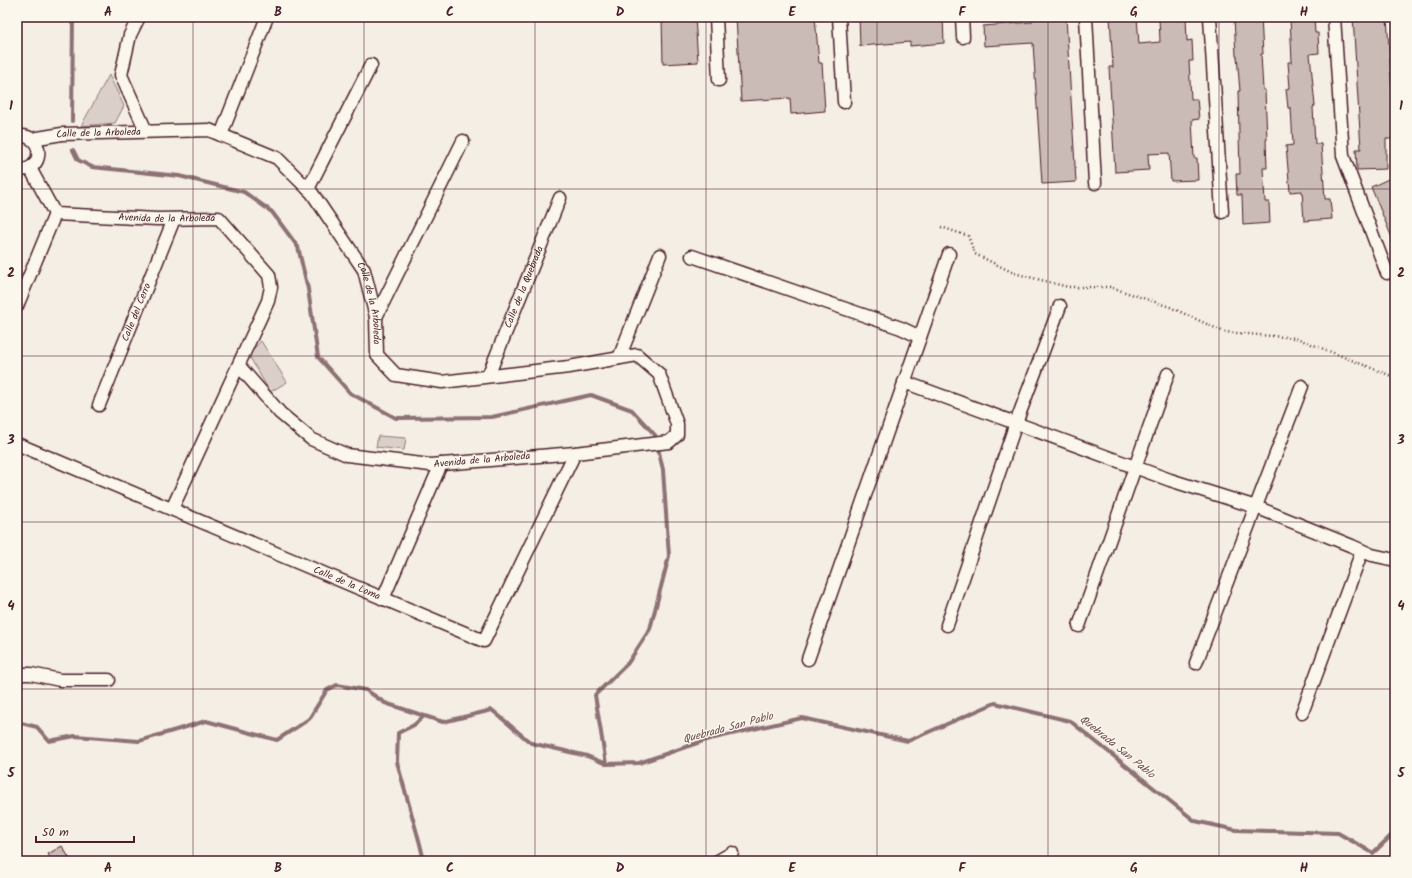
<svg xmlns="http://www.w3.org/2000/svg" width="1412" height="878" viewBox="0 0 1412 878" font-family="Kalam,sans-serif">
<style>
.green{fill:#dbd0c9;stroke:#92787a}
.lines{fill:none;stroke-linecap:round;stroke-linejoin:round}
.stream{stroke:#8d7174;stroke-width:4}
.building{fill:#cabbb6;stroke:#4a1f2b}
.street-casing{stroke:#4a1f2b;stroke-width:15}
.path{stroke:#4a1f2b;stroke-width:2.5;stroke-dasharray:1 3;stroke-linecap:butt}
.street{stroke:#fbf7ec;stroke-width:12}
.grid{fill:none;stroke:#4a1f2b;stroke-width:1;stroke-opacity:0.55}
.labels{text-anchor:middle;dominant-baseline:central;stroke-width:3;stroke-linejoin:round;paint-order:stroke}
.street-label{font-size:10px;fill:#4a1f2b;stroke:#fbf7ec}
.water-label{font-size:11px;font-style:italic;fill:#714f56;stroke:#fbf7ec}
.neatline{fill:none;stroke:#4a1f2b;stroke-width:1.5}
.grid-label{font-size:13px;text-anchor:middle;font-weight:bold;fill:#4a1f2b}
</style>
<rect width="100%" height="100%" fill="#f4eee4"/>
<filter id="ink" filterUnits="userSpaceOnUse"><feTurbulence type="fractalNoise" baseFrequency=".025" numOctaves="2"/><feDisplacementMap in="SourceGraphic" scale="8" xChannelSelector="R" yChannelSelector="G"/><feConvolveMatrix kernelMatrix="1 2 1 2 8 2 1 2 1" color-interpolation-filters="sRGB"/></filter>
<g filter="url(#ink)">
<g class="green">
<path d="M 109,75 L 124,106 L 115,123 L 81,126 Z"/>
<path d="M 261,341 L 287,382 L 270,392 L 248,354 Z"/>
<path d="M 378,436 L 406,438 L 404,450 L 376,447 Z"/>
</g>
<g class="lines">
<g class="stream">
<path d="M 72,121 L 73,17"/>
<path d="M 73,150 L 78,160 L 92,167 L 179,176 L 244,192 L 272,212 L 298,247 L 308,289 L 318,357 L 350,393 L 396,418 L 492,417 L 591,395 L 632,410 L 655,435 L 663,470 L 669,556 L 650,629 L 628,663 L 595,695 L 606,764"/>
<path d="M 17,722 L 37,727 L 49,741 L 75,736 L 139,741 L 206,721 L 277,740 L 309,719 L 327,690 L 337,685 L 366,690 L 385,703 L 443,722 L 492,710 L 531,743 L 587,756 L 606,764 L 639,763 L 706,740 L 802,718 L 908,741 L 995,703 L 1070,721 L 1195,821 L 1236,830 L 1338,833 L 1373,853 L 1395,832"/>
<path d="M 424,861 L 420,844 L 397,762 L 398,733 L 414,725 L 424,716"/>
</g>
</g>
<g class="building">
<path d="M 662,17 L 695,17 L 698,62 L 663,64 Z"/>
<path d="M 736,17 L 815,17 L 819,63 L 822,63 L 825,111 L 791,114 L 790,98 L 741,101 Z"/>
<path d="M 859,17 L 943,17 L 944,43 L 910,46 L 910,42 L 860,46 Z"/>
<path d="M 1050,17 L 1066,17 L 1076,182 L 1042,184 L 1033,43 L 984,46 L 983,26 L 1032,22 L 1032,18 Z"/>
<path d="M 1110,17 L 1137,17 L 1139,44 L 1160,42 L 1159,17 L 1186,17 L 1187,41 L 1192,40 L 1193,61 L 1189,61 L 1191,99 L 1197,99 L 1199,119 L 1192,120 L 1194,158 L 1197,158 L 1198,180 L 1171,181 L 1169,153 L 1148,154 L 1149,170 L 1115,172 L 1109,67 L 1113,67 Z"/>
<path d="M 1234,17 L 1261,17 L 1263,54 L 1261,54 L 1263,90 L 1265,90 L 1267,140 L 1266,140 L 1267,168 L 1263,168 L 1265,202 L 1269,202 L 1270,223 L 1243,225 L 1242,195 L 1237,195 L 1236,174 L 1240,174 L 1238,91 L 1240,91 L 1237,56 L 1236,56 Z"/>
<path d="M 1290,17 L 1314,17 L 1315,33 L 1318,33 L 1319,53 L 1310,54 L 1315,106 L 1313,107 L 1315,144 L 1321,144 L 1325,199 L 1330,199 L 1332,219 L 1304,221 L 1302,191 L 1290,192 L 1286,146 L 1293,145 L 1291,108 L 1288,108 L 1286,89 L 1290,88 L 1288,62 L 1292,62 Z"/>
<path d="M 1353,17 L 1387,17 L 1395,139 L 1386,139 L 1386,169 L 1357,170 L 1356,149 L 1361,149 Z"/>
<path d="M 1395,176 L 1395,245 L 1371,187 Z"/>
<path d="M 62,846 L 71,861 L 52,861 L 48,854 Z"/>
</g>
<g class="lines">
<g class="street-casing">
<g id="street">
<path d="M 139,17 L 130,35 L 121,75 L 146,131"/>
<path d="M 716,17 L 719,80"/>
<path d="M 839,17 L 844,102"/>
<path d="M 962,17 L 963,37"/>
<path d="M 1086,17 L 1095,183"/>
<path d="M 1210,17 L 1222,212"/>
<path d="M 1334,17 L 1343,156 L 1387,273"/>
<path d="M 221,135 L 267,17"/>
<path d="M 17,136 C 47,133 44,175 17,169"/>
<path id="s1" d="M 32,139 L 62,134 L 209,130 L 277,158 L 312,193 L 364,270 L 376,317 L 377,355 L 396,375 L 442,382 L 569,367 L 637,355 L 659,374 L 677,424 L 677,435 L 669,442 L 575,453 L 430,465 L 347,455 L 311,439 L 280,413 L 239,366"/>
<path d="M 30,168 L 55,214"/>
<path d="M 308,189 L 371,65"/>
<path id="s2" d="M 55,214 L 157,219 L 219,218 L 269,275 L 271,287 L 268,301 L 172,509"/>
<path d="M 692,256 L 901,328 L 920,337"/>
<path d="M 17,306 L 55,214"/>
<path d="M 376,317 L 463,141"/>
<path d="M 619,358 L 660,255"/>
<path id="s3" d="M 488,376 L 560,198"/>
<path d="M 904,382 L 1170,480 L 1256,507 L 1352,546 L 1372,555 L 1395,560"/>
<path id="s4" d="M 99,405 L 174,219"/>
<path id="s5" d="M 17,444 L 484,641 L 575,453"/>
<path d="M 383,599 L 441,464"/>
<path d="M 947,625 L 1016,423 L 1060,306"/>
<path d="M 1079,626 L 1168,374"/>
<path d="M 808,659 L 949,254"/>
<path d="M 1196,663 L 1302,386"/>
<path d="M 17,674 L 31,674 L 60,680 L 109,680"/>
<path d="M 1302,713 L 1362,551"/>
<path d="M 718,861 L 732,853"/>
</g>
</g>
<path class="path" d="M 941,227 L 968,236 L 975,254 L 1014,273 L 1068,287 L 1110,287 L 1170,307 L 1224,332 L 1296,338 L 1389,375 L 1395,376"/>
<use href="#street" class="street"/>
</g>
</g>
<path class="grid" d="M 193,17 L 193,861M 364,17 L 364,861M 535,17 L 535,861M 706,17 L 706,861M 877,17 L 877,861M 1048,17 L 1048,861M 1219,17 L 1219,861M 17,189 L 1395,189M 17,356 L 1395,356M 17,522 L 1395,522M 17,689 L 1395,689"/>
<g class="labels">
<g class="street-label">
<text stroke="none"><textPath href="#s1" startOffset="67">Calle de la Arboleda</textPath></text>
<text stroke="none"><textPath href="#s2" startOffset="112">Avenida de la Arboleda</textPath></text>
<text stroke="none"><textPath href="#s3" startOffset="96">Calle de la Quebrada</textPath></text>
<text stroke="none"><textPath href="#s1" startOffset="427">Calle de la Arboleda</textPath></text>
<text stroke="none"><textPath href="#s4" startOffset="100">Calle del Cerro</textPath></text>
<text transform="translate(482 460) rotate(-5)">Avenida de la Arboleda</text>
<text stroke="none"><textPath href="#s5" startOffset="358">Calle de la Loma</textPath></text>
</g>
<g class="water-label">
<text transform="translate(728 728) rotate(-15)">Quebrada San Pablo</text>
<text transform="translate(1117 747) rotate(39)">Quebrada San Pablo</text>
</g>
</g>
<rect width="1412" height="878" fill="none" stroke="#fbf7ec" stroke-width="44"/>
<path d="M36 836v6h98v-6" fill="none" stroke="#4a1f2b" stroke-width="2"/>
<text x="42" y="836" font-size="12" fill="#4a1f2b" stroke="#fbf7ec" stroke-width="3" paint-order="stroke">50 m</text>
<rect x="22" y="22" width="1368" height="834" class="neatline"/>
<g class="grid-label">
<text x="108" y="16">A</text>
<text x="278" y="16">B</text>
<text x="450" y="16">C</text>
<text x="620" y="16">D</text>
<text x="792" y="16">E</text>
<text x="962" y="16">F</text>
<text x="1134" y="16">G</text>
<text x="1304" y="16">H</text>
<text x="11" y="110">1</text>
<text x="1401" y="110">1</text>
<text x="11" y="277">2</text>
<text x="1401" y="277">2</text>
<text x="11" y="444">3</text>
<text x="1401" y="444">3</text>
<text x="11" y="610">4</text>
<text x="1401" y="610">4</text>
<text x="11" y="777">5</text>
<text x="1401" y="777">5</text>
<text x="108" y="872">A</text>
<text x="278" y="872">B</text>
<text x="450" y="872">C</text>
<text x="620" y="872">D</text>
<text x="792" y="872">E</text>
<text x="962" y="872">F</text>
<text x="1134" y="872">G</text>
<text x="1304" y="872">H</text>
</g>
</svg>
